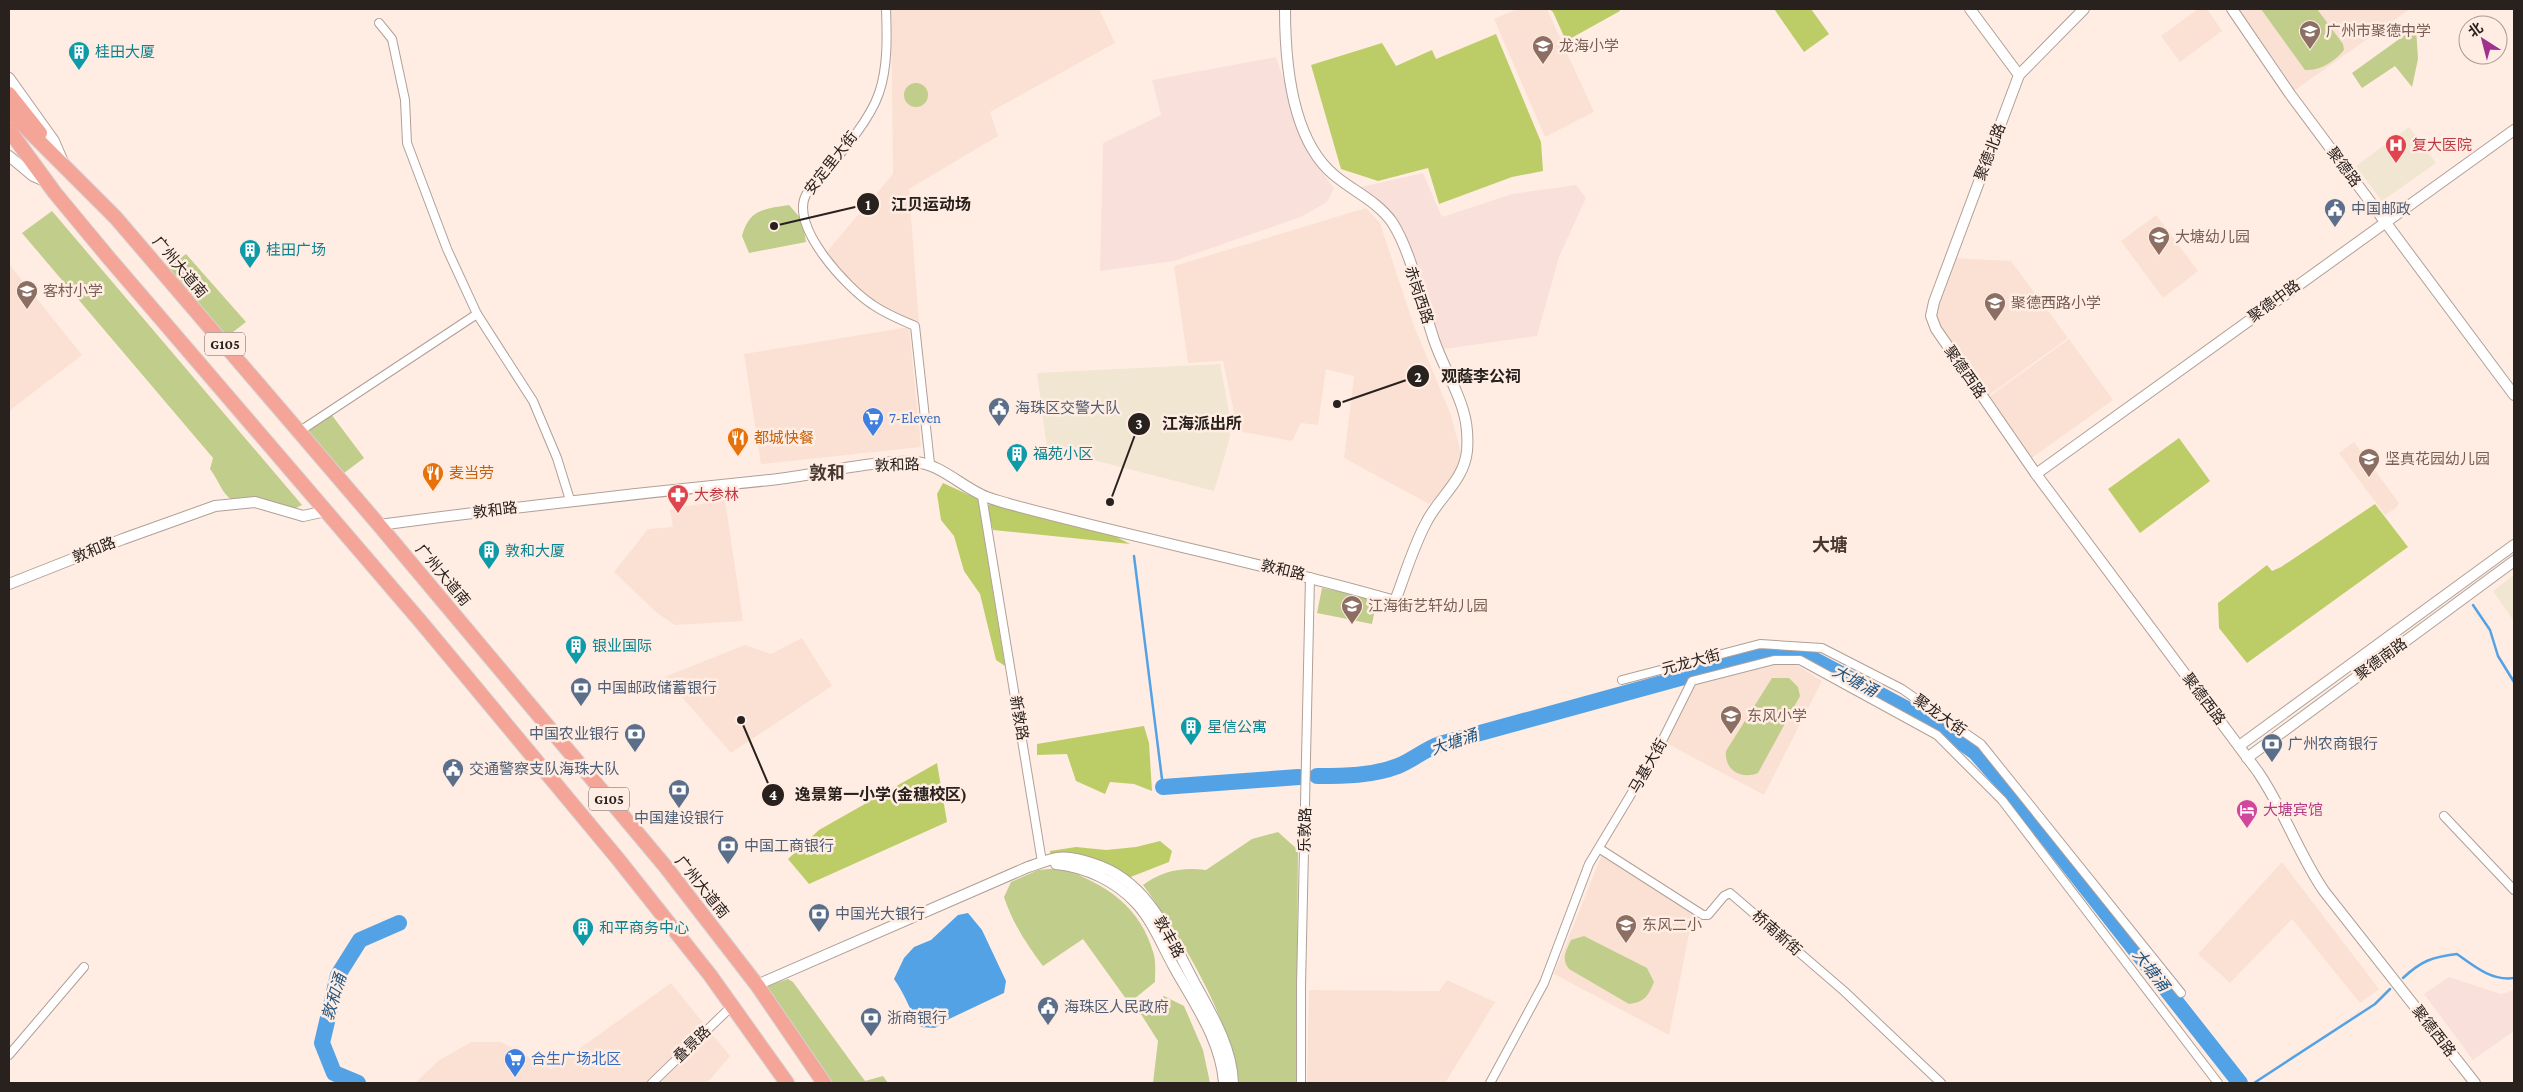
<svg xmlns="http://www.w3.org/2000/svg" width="2523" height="1092" viewBox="0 0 2523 1092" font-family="'Crimson Pro','Noto Sans SC',serif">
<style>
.built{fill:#fae1d3}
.industrial{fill:#fae0da}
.medical{fill:#f0e6d1}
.green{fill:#c1cd8a}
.forest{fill:#bccd68}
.water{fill:#54a2e6}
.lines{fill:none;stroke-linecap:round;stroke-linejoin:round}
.stream{stroke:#54a2e6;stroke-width:2.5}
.river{stroke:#54a2e6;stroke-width:16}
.street-casing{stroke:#b0a097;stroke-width:10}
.secondary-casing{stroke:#b0a097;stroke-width:12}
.highway-casing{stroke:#d4d3d2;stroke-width:16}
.street{stroke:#fff;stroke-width:8}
.secondary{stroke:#fff;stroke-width:10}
.highway{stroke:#f4a598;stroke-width:14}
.labels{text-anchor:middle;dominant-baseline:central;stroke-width:5;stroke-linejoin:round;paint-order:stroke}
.shield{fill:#ffede3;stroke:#685e59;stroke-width:1}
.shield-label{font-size:14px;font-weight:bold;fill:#28211e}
.education-label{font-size:15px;fill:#785e54;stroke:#ffede3;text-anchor:start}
.culture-label{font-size:15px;fill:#0d838f;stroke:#ffede3;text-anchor:start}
.health-label{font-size:15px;fill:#be3a42;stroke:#ffede3;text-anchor:start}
.street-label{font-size:15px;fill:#28211e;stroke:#ffede3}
.service-label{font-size:15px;fill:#4e5e75;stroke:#ffede3;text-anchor:start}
.shop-label{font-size:15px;fill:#366cbe;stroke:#ffede3;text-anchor:start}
.food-label{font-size:15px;fill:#c56008;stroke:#ffede3;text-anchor:start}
.hotel-label{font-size:15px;fill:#b23c85;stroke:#ffede3;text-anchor:start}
.water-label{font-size:16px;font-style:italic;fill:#1f5583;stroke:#ffede3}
.quarter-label{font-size:18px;font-weight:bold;fill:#473931;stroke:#ffede3}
.leader{fill:none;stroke:#28211e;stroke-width:2}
.callout-dot{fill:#28211e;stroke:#ffede3;stroke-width:2}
.mark-label{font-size:15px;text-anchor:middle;font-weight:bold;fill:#fff}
.callout-label{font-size:16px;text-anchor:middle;font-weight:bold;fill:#28211e;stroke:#ffede3;stroke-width:5;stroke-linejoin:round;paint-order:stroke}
</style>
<rect width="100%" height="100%" fill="#ffede3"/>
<g class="built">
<path d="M 891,9 L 1099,9 L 1115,43 L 990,112 L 998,136 L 909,189 L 919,324 L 906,321 L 866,298 L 824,255 L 893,174 Z"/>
<path d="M 1517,9 L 1547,9 L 1594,112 L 1545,137 L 1494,19 Z"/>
<path d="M 2198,9 L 2207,9 L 2222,31 L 2180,62 L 2161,36 Z"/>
<path d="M 2239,9 L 2410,9 L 2295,90 Z"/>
<path d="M 1366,208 L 1380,223 L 1414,326 L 1451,415 L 1462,457 L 1449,485 L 1429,504 L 1344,458 L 1354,376 L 1326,369 L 1318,425 L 1301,423 L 1292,441 L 1238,431 L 1223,361 L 1188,363 L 1174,266 Z"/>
<path d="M 2156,215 L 2198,271 L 2163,298 L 2121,241 Z"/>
<path d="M 1951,258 L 2011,261 L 2068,338 L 1985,398 L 1937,329 L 1935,302 Z"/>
<path d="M 9,264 L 82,355 L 9,411 Z"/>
<path d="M 909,327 L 921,447 L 761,464 L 744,354 Z"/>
<path d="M 2069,339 L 2113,400 L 2029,460 L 1986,399 Z"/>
<path d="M 2354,442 L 2399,503 L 2396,508 L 2385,515 L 2339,453 Z"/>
<path d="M 725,500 L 743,621 L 675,625 L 657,613 L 614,572 L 648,529 L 673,527 L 670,509 Z"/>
<path d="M 802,638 L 832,686 L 731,753 L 664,677 L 745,645 L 771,654 Z"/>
<path d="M 1773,663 L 1795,664 L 1822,681 L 1764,795 L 1664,742 L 1694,683 Z"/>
<path d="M 1602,854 L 1693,914 L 1669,1035 L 1554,974 Z"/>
<path d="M 2282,862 L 2379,989 L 2360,1003 L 2292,919 L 2230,983 L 2198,954 Z"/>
<path d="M 1447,980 L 1495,1002 L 1445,1083 L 1307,1083 L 1309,990 L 1439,991 Z"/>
<path d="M 671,983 L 730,1056 L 707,1083 L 415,1083 L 438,1061 L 471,1042 L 501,1042 L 551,1069 Z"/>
</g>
<g class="industrial">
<path d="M 1276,57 L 1308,154 L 1334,188 L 1327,202 L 1301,217 L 1174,261 L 1100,271 L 1103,143 L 1161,115 L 1152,80 Z"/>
<path d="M 1423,173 L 1442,217 L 1512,194 L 1576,185 L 1586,198 L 1559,257 L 1537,336 L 1444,349 L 1401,229 L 1387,208 L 1361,187 Z"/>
<path d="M 2449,977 L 2501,994 L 2514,990 L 2514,1031 L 2473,1060 L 2424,994 Z"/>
</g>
<g class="medical">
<path d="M 2409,127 L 2436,163 L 2382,201 L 2356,166 Z"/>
<path d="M 1220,364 L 1231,423 L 1229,441 L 1214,491 L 1047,448 L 1037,373 Z"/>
<path d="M 2514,575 L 2514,621 L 2493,591 Z"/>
</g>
<g class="green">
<path d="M 2261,9 L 2317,9 L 2343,44 L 2344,50 C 2334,62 2320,71 2305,70 Z"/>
<path d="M 2416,27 L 2418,59 L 2412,87 L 2395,66 L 2362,88 L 2352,73 Z"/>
<circle cx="916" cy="95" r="12"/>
<path d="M 789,205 L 802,220 L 806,242 L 749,253 L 742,236 C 749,209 764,209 789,205 Z"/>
<path d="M 52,211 L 302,505 L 294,509 L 232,500 C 222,494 218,479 210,469 L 213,458 L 22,233 Z"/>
<path d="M 186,254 L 246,322 L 224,339 L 165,270 Z"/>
<path d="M 331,414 L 364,458 L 340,476 L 306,432 Z"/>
<path d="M 1322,588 L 1377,599 L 1372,624 L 1317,613 Z"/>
<path d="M 1772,678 L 1789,678 L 1798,687 L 1800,696 L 1758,773 C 1741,780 1724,770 1726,751 Z"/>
<path d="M 1278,832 L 1298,850 L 1296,1083 L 1239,1083 C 1229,1017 1183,939 1143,885 C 1162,871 1182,867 1206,870 L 1252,839 Z"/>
<path d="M 1062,868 C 1106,885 1141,906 1154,955 C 1156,963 1155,974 1155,982 L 1129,1003 L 1083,939 L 1043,966 C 1027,945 1012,922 1004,897 L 1011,882 L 1038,870 Z"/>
<path d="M 1584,936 L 1647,968 L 1654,982 C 1648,996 1645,1002 1629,1004 L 1569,969 C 1561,958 1566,951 1571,940 Z"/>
<path d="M 788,979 L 793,982 L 865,1081 L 883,1076 L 888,1083 L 830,1083 L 764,987 Z"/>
<path d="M 1164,996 L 1184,1006 L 1203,1050 L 1210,1083 L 1153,1083 L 1158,1041 L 1139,1011 Z"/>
</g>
<g class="forest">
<path d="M 1549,9 L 1619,9 L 1620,11 L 1566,41 L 1553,12 Z"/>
<path d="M 1774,9 L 1811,9 L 1829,34 L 1804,52 Z"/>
<path d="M 1496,34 L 1541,142 L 1543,171 L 1512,177 L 1439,204 L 1428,168 L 1378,181 L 1341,169 L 1311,65 L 1382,43 L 1396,66 L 1432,50 L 1436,59 Z"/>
<path d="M 2179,438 L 2210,481 L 2140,533 L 2108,489 Z"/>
<path d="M 943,483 L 978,499 L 1005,666 L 996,660 L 980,594 L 964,571 L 954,536 L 941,520 L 937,494 Z"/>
<path d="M 991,503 L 1111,534 L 1130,544 L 993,530 L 987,507 Z"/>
<path d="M 2375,504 L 2408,547 L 2247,663 L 2219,628 L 2218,603 L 2267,565 L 2272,571 L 2281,567 Z"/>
<path d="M 1144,726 L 1149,743 L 1152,791 L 1134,784 L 1110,782 L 1105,794 L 1076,781 L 1067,754 L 1037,755 L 1037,744 Z"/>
<path d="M 937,763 L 947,822 L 809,884 L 788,859 L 819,830 Z"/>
<path d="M 1160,841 L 1172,851 L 1169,862 L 1128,878 C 1106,857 1080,857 1051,857 L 1050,851 L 1076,847 L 1106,850 L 1136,847 Z"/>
</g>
<path class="water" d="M 968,913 L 982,930 L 1006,981 L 1004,993 L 947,1020 L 935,1028 L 920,1027 C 910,1011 905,994 894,979 L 904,958 L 914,947 L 931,940 L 958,915 Z"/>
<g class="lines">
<g class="stream">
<path d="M 1134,556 L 1163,787"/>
<path d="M 2473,605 L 2490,630 L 2498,656 L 2514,682"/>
<path d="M 2403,978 C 2421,961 2432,957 2457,954 C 2475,967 2492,981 2514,978"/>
<path d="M 2254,1083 L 2375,1004 L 2390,989"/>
</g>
<g class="river">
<path d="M 1317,776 C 1344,776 1372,776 1398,766 C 1413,760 1425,749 1440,744 L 1764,655 L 1800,652 L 1939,726 L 1975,752 L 2014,796 L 2240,1083"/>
<path d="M 1163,787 L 1299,777"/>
<path d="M 358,1083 L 334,1073 L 322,1043 L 338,975 L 360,940 L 399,923"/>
</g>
<g class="street-casing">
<g id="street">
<path d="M 886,9 C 887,36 888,67 879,93 C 868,126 829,166 807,193 C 787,225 848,289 873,305 C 886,314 901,320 915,326 L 930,464"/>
<path d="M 379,23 L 392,39 L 405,100 L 407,143 L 447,249 L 477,314 L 533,401 L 557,458 L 570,500"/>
<path d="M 300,431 L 477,314"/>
<path d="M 982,496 L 1042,862"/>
<path d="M 1622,680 L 1760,644 L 1822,648 L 1902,689 L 1981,744 L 2181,993"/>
<path d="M 2444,816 L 2514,890"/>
<path d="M 1600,849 L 1703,915 L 1708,915 L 1724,896 L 1730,893 L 1844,991 L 1941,1083"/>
<path d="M 9,1055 L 84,967"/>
<path d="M 652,1083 L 733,1005"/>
<path d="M 1301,1083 L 1301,986 L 1310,577"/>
<path d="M 1490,1083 L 1544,983 L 1589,864 L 1657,751 L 1692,681 L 1774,660 L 1800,660 L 1937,735 L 2002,800 L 2218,1083"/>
</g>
</g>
<g class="secondary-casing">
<g id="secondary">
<path d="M 1970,9 L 2019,75"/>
<path d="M 2084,9 L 2019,75 L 1934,302 L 1931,316 L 1936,329 L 2036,474 L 2258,772 C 2284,810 2298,853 2324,891 L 2475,1083"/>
<path d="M 2232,9 L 2290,94 L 2514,395"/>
<path d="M 9,78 L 54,141 L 63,162"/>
<path d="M 9,156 L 33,176 L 47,182"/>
<path d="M 2036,474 L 2514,130"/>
<path d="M 379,525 C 509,508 639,493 770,480 C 818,475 867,460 915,462 C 939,464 959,484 980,494 C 989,499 1000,501 1009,504 C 1138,539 1268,564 1395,601 C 1405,575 1413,547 1426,523 C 1438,498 1464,481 1467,451 C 1468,438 1467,423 1463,410 C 1456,386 1442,364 1434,340 C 1422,305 1412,253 1392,222 C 1377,201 1353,191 1334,175 C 1291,139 1285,61 1285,9"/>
<path d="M 9,584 L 123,539 L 215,506 L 255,502 L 303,516 L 326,511"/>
<path d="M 2239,746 L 2514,545"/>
<path d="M 2247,758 L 2514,561"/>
<path d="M 1056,864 C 1086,867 1116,881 1136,903 C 1152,920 1162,945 1173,965 C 1193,1002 1221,1039 1224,1083"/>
<path d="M 757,985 L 1028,867 C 1037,864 1047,860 1057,858 C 1068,856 1083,860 1094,864 C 1148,881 1169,935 1194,982 C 1211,1013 1232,1047 1233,1083"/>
</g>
</g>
<g class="highway-casing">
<g id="highway">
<path d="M 9,94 L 40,133"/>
<path d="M 9,111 L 116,218 L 379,525 L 665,866 L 757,985 L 824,1083"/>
<path d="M 9,130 L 55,193 L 108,257 L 421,622 L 618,859 L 710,975 L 787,1083"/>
</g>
</g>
<use href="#street" class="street"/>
<use href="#secondary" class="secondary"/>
<use href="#highway" class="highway"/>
</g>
<defs>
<g id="school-pin" transform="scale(1.125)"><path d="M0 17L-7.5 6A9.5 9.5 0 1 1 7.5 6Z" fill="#8d6e63" stroke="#ffede3"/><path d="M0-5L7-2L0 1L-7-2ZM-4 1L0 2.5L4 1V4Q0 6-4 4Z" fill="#fff"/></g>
<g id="building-pin" transform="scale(1.125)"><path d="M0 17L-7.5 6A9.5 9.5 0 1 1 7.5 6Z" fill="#0f9aa8" stroke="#ffede3"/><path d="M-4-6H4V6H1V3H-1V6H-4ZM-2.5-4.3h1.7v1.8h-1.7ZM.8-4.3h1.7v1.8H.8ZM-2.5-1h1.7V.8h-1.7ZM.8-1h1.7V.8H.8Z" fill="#fff"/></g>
<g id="hospital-pin" transform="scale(1.125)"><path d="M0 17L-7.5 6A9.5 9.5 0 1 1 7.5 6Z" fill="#e0444e" stroke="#ffede3"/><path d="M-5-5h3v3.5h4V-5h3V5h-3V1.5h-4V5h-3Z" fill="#fff"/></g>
<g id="civic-pin" transform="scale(1.125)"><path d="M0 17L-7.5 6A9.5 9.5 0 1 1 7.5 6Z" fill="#5c6f8a" stroke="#ffede3"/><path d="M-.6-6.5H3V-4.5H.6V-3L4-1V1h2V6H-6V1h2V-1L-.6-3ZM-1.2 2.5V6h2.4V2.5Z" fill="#fff"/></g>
<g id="supermarket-pin" transform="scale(1.125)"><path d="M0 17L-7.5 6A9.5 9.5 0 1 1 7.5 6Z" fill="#3f7fe0" stroke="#ffede3"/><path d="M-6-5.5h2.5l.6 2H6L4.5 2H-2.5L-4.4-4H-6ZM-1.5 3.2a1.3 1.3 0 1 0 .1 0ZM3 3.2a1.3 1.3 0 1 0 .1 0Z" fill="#fff"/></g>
<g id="restaurant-pin" transform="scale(1.125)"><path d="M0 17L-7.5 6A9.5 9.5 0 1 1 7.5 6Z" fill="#e8710a" stroke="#ffede3"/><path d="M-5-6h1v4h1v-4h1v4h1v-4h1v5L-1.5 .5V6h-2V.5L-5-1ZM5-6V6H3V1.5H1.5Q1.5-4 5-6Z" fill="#fff"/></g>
<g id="pharmacy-pin" transform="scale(1.125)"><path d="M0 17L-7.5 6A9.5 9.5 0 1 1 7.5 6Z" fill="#e0444e" stroke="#ffede3"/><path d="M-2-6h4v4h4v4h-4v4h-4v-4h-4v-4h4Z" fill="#fff"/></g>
<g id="bank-pin" transform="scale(1.125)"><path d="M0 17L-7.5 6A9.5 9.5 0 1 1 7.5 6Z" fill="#5c6f8a" stroke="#ffede3"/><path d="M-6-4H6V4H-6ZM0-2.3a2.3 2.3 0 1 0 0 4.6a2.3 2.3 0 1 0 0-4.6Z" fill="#fff"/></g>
<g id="hotel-pin" transform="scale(1.125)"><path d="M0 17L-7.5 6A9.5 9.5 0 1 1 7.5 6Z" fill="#d1479c" stroke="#ffede3"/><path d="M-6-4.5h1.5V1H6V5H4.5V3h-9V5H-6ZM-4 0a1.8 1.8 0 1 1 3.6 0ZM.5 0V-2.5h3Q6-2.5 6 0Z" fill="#fff"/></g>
</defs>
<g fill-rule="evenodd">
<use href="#school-pin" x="2310" y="31"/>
<use href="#school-pin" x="1543" y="46"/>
<use href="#building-pin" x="79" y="52"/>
<use href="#hospital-pin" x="2396" y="145"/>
<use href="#civic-pin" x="2335" y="209"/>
<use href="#school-pin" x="2159" y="237"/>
<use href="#building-pin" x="250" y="250"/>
<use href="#school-pin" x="27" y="291"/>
<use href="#school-pin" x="1995" y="303"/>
<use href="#civic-pin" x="999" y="408"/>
<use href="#supermarket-pin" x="873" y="418"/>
<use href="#restaurant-pin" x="738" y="438"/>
<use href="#building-pin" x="1017" y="454"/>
<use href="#school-pin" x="2369" y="459"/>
<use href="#restaurant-pin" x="433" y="473"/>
<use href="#pharmacy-pin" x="678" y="495"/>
<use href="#building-pin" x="489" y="551"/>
<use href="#school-pin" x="1352" y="606"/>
<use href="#building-pin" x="576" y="646"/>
<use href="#bank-pin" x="581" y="688"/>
<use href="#school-pin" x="1731" y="716"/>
<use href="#building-pin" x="1191" y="727"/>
<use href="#bank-pin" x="635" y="734"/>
<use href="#bank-pin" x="2272" y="744"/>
<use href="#civic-pin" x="453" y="769"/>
<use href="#bank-pin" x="679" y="790"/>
<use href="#hotel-pin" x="2247" y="810"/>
<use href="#bank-pin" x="728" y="846"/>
<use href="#bank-pin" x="819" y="914"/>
<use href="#school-pin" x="1626" y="925"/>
<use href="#building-pin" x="583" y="928"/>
<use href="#civic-pin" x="1048" y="1007"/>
<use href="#bank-pin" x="871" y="1018"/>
<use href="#supermarket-pin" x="515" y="1059"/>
</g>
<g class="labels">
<g class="shield">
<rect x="205" y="332.5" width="40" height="23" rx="4"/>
<rect x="589" y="787.5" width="40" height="23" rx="4"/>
</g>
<g class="shield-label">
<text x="225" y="344">G105</text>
<text x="609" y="799">G105</text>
</g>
<g class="education-label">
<text x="2326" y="31">广州市聚德中学</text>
<text x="1559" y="46">龙海小学</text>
<text x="2175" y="237">大塘幼儿园</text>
<text x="43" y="291">客村小学</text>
<text x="2011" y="303">聚德西路小学</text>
<text x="2385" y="459">坚真花园幼儿园</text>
<text x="1368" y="606">江海街艺轩幼儿园</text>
<text x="1747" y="716">东风小学</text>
<text x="1642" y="925">东风二小</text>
</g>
<g class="culture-label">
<text x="95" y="52">桂田大厦</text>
<text x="266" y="250">桂田广场</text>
<text x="1033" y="454">福苑小区</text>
<text x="505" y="551">敦和大厦</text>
<text x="592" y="646">银业国际</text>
<text x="1207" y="727">星信公寓</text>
<text x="599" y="928">和平商务中心</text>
</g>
<g class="health-label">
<text x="2412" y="145">复大医院</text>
<text x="694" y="495">大参林</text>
</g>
<g class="street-label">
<text transform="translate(1990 152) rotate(-69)">聚德北路</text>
<text transform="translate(831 163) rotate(-52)">安定里大街</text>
<text transform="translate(2344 167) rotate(53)">聚德路</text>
<text transform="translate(180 267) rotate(50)">广州大道南</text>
<text transform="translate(1419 295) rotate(72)">赤岗西路</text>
<text transform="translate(2274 301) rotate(-36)">聚德中路</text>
<text transform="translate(1965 372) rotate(55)">聚德西路</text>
<text transform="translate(897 465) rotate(-2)">敦和路</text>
<text transform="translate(495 510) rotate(-7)">敦和路</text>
<text transform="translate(94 550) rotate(-22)">敦和路</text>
<text transform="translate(1283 570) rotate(13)">敦和路</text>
<text transform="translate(443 575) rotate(50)">广州大道南</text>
<text transform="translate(2381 659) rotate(-36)">聚德南路</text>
<text transform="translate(1691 662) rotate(-15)">元龙大街</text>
<text transform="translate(2204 699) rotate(53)">聚德西路</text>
<text transform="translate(1940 715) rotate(35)">聚龙大街</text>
<text transform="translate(1019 718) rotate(80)">新敦路</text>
<text transform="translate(1648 766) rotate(-60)">马基大街</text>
<text transform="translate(1305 830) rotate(-89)">乐敦路</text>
<text transform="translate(702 887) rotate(51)">广州大道南</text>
<text transform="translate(1777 933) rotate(41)">桥南新街</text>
<text transform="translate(1169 937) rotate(61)">敦丰路</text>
<text transform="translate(2434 1031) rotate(52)">聚德西路</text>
<text transform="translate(692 1044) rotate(-44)">叠景路</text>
</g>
<g class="service-label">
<text x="2351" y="209">中国邮政</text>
<text x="1015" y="408">海珠区交警大队</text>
<text x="597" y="688">中国邮政储蓄银行</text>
<text x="619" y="734" text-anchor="end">中国农业银行</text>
<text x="2288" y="744">广州农商银行</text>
<text x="469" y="769">交通警察支队海珠大队</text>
<text x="679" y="818" text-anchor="middle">中国建设银行</text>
<text x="744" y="846">中国工商银行</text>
<text x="835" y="914">中国光大银行</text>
<text x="1064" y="1007">海珠区人民政府</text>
<text x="887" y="1018">浙商银行</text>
</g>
<g class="shop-label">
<text x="889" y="418">7-Eleven</text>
<text x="531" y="1059">合生广场北区</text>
</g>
<g class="food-label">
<text x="754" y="438">都城快餐</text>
<text x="449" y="473">麦当劳</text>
</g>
<g class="hotel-label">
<text x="2263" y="810">大塘宾馆</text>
</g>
<g class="water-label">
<text transform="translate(1855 681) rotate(28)">大塘涌</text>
<text transform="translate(1454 742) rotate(-19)">大塘涌</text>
<text transform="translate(2151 970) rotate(52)">大塘涌</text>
<text transform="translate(334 997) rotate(-73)">敦和涌</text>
</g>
<g class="quarter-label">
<text x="827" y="473">敦和</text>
<text x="1830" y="545">大塘</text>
</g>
</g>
<path class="leader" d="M774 226L868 204M1337 404L1418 376M1110 502L1139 424M741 720L773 795"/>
<g class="callout-dot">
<circle cx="774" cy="226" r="5"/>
<circle cx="1337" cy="404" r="5"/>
<circle cx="1110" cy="502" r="5"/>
<circle cx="741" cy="720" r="5"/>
<circle cx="868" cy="204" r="12"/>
<circle cx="1418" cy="376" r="12"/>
<circle cx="1139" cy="424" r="12"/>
<circle cx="773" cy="795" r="12"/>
</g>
<g class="mark-label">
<text x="868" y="210">1</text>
<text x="1418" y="382">2</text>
<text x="1139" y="429">3</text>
<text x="773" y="800">4</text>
</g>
<g class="callout-label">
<text x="931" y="210">江贝运动场</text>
<text x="1481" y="382">观蔭李公祠</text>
<text x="1202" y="429">江海派出所</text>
<text x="881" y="800">逸景第一小学(金穗校区)</text>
</g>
<rect width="2523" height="1092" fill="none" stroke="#28211e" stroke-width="20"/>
<g transform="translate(2483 40) rotate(324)"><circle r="24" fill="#ffede3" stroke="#a99b94"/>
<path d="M0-4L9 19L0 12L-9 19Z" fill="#a1318e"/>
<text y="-8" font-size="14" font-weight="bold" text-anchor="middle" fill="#28211e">北</text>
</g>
</svg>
